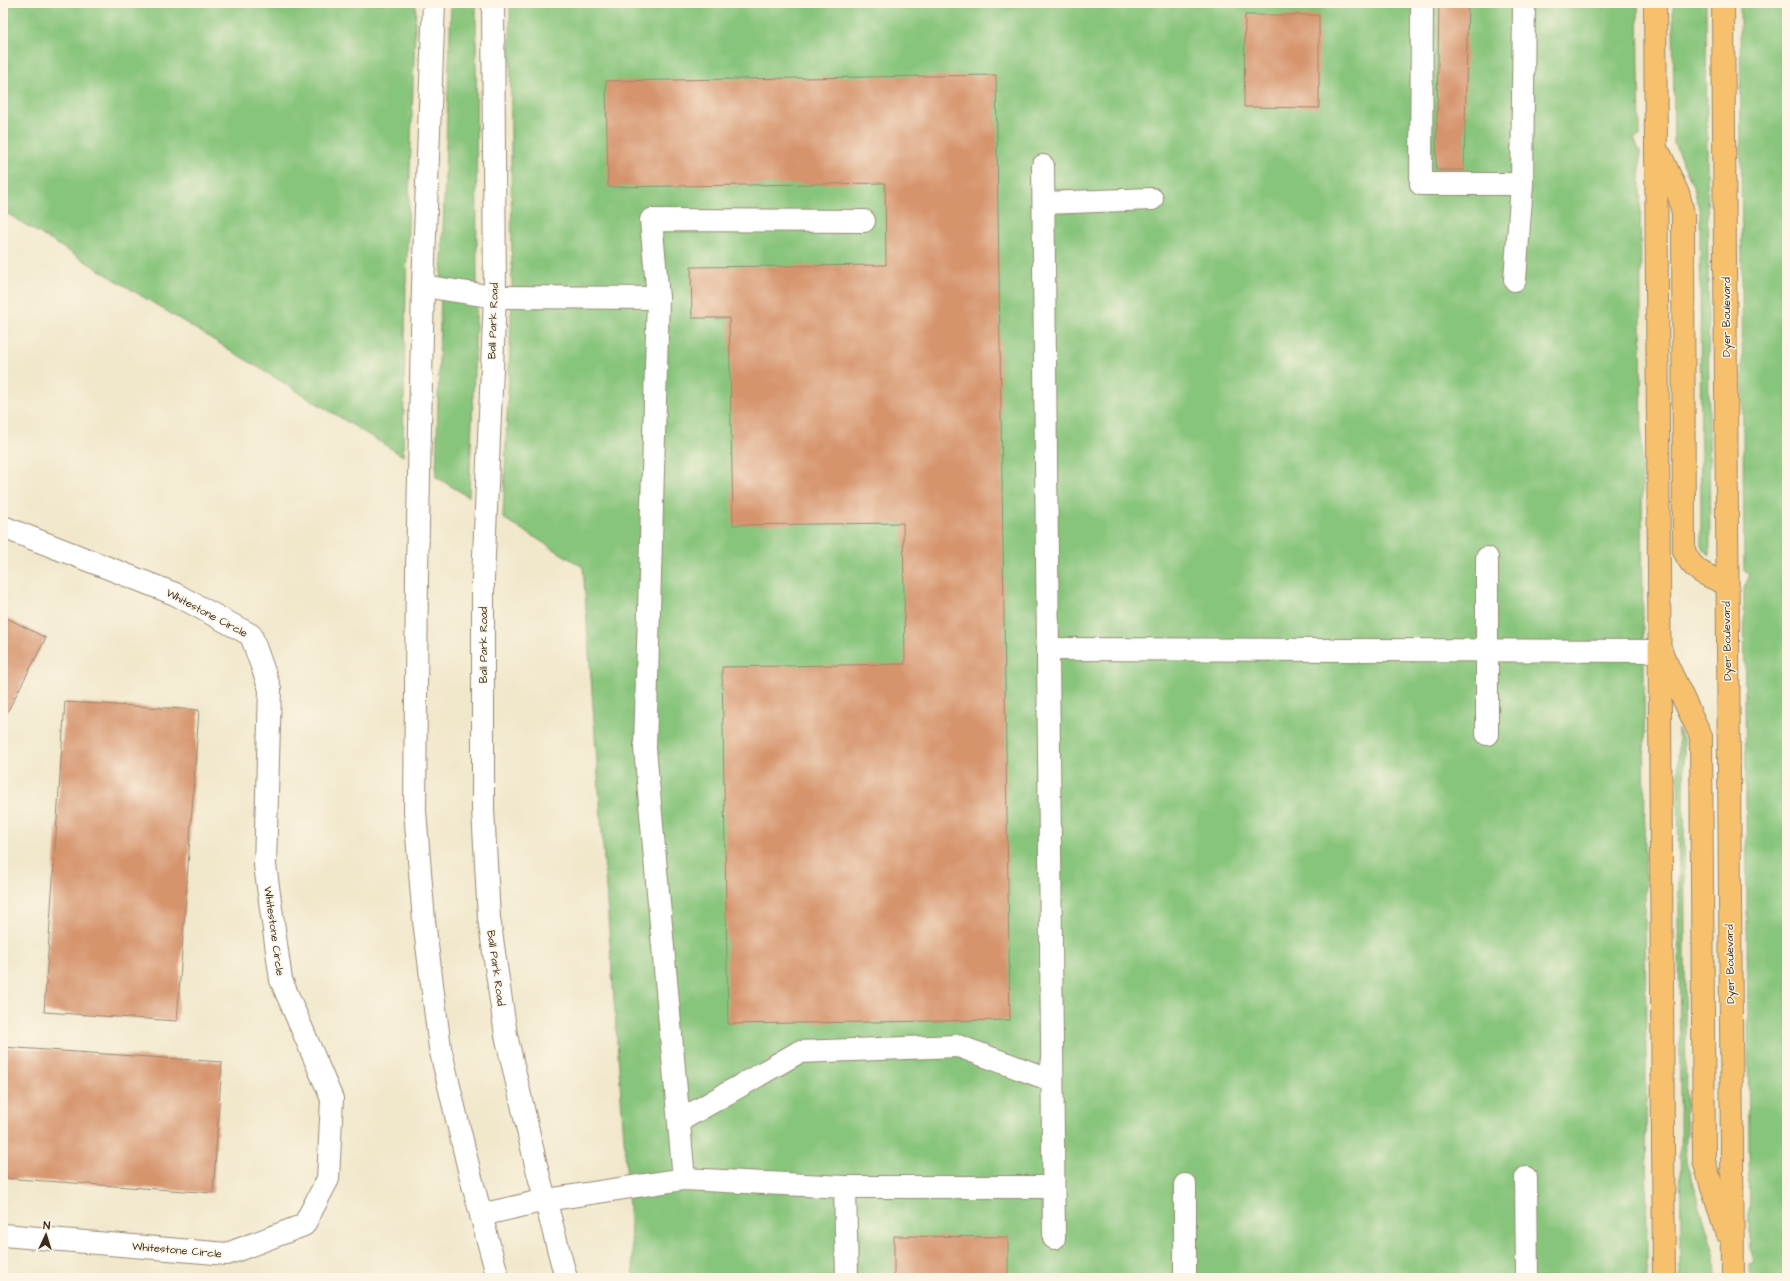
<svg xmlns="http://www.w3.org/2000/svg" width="1790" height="1281" viewBox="0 0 1790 1281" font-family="'Architects Daughter',sans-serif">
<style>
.green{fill:#88c57b;stroke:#62784c}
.building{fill:#d6946d}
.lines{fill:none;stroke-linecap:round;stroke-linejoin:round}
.minor-casing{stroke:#968975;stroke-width:24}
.major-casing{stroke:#968975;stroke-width:24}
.minor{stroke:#fff;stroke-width:22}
.major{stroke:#f7c06c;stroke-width:22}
.labels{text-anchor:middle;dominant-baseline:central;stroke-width:3;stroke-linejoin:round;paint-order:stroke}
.street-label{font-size:11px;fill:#3b2a1e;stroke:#fcf5e5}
</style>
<rect width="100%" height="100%" fill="#fcf5e5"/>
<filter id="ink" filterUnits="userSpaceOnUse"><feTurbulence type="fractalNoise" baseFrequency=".025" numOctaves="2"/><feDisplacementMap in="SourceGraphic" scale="8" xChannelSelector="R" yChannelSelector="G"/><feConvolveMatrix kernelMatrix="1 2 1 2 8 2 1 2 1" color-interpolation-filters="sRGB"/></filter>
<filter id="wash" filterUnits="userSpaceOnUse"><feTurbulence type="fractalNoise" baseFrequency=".012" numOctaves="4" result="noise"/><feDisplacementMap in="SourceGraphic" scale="16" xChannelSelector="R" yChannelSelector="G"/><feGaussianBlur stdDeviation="0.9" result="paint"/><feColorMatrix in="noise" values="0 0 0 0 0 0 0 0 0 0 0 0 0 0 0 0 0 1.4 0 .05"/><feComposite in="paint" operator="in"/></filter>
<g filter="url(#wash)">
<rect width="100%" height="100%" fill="#f1e8cc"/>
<g class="green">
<path d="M 3,3 L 416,3 L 406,285 L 403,456 L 3,211 Z"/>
<path d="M 451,3 L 476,3 L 477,297 L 469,497 L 436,477 L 441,286 Z"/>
<path d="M 510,3 L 1638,3 L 1640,136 L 1634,139 L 1640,152 L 1643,639 L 1637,643 L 1644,656 L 1647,1278 L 634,1278 L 583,567 L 503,518 L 512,296 Z"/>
<path d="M 1673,3 L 1706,3 L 1710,555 L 1703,550 L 1701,546 L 1700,213 L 1694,188 L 1674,143 Z"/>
<path d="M 1740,3 L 1787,3 L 1787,1278 L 1750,1278 L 1750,1265 L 1755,1263 L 1750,1248 L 1744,588 L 1750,574 L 1744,571 Z"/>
<path d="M 1678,729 L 1684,741 L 1686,1162 L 1715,1256 L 1716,1278 L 1681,1278 Z"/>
</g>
<g id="blocks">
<g class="building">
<path d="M 1439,3 L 1468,3 L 1464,170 L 1436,170 Z"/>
<path d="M 1245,15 L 1319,15 L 1319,108 L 1244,107 Z"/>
<path d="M 996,75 L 1010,1020 L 728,1024 L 722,667 L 905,664 L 903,523 L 733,525 L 729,318 L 692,318 L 691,267 L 886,265 L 885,183 L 608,187 L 606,81 Z"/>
<path d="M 3,616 L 46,638 L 3,720 Z"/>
<path d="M 65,702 L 199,710 L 177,1021 L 44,1012 Z"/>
<path d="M 3,1047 L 222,1062 L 213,1193 L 3,1178 Z"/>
<path d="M 894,1236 L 1008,1237 L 1008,1278 L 894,1278 Z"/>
</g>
</g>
</g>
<g filter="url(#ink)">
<use href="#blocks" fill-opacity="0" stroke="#968975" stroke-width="1"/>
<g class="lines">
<g class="minor-casing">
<g id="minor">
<path d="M 434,3 L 423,286 L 417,571 L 415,811 L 424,921 L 440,1048 L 470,1174 L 498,1278"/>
<path d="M 493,3 L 495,297 L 483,579 L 483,809 L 489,918 L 506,1035 L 536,1165 L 566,1278"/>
<path d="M 1422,3 L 1421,184 L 1522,184 L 1515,280"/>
<path d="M 1043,166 L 1054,1238"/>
<path d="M 1522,184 L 1524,3"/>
<path d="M 1044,203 L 1152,199"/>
<path d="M 423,286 L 495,297 L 658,298 L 645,748 L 684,1179"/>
<path d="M 658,298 L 651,220 L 864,221"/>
<path d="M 3,527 L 175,594 L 251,635 L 270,689 L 265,865 L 281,980 L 332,1099 L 328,1179 L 304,1225 L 227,1254 L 3,1235"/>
<path d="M 1047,649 L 1661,651"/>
<path d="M 1487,734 L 1487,558"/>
<path d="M 679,1121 L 799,1052 L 958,1046 L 1051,1080"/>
<path d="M 1526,1178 L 1527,1278"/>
<path d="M 845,1187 L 1053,1187"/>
<path d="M 481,1215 L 546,1200 L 684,1179 L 845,1187 L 847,1278"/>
<path d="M 1185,1278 L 1185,1185"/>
</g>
</g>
<g class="major-casing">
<g id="major">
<path d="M 1655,3 L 1664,1278"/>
<path d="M 1723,3 L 1733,1278"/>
<path d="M 1661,156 L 1679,196 L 1683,213 L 1684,551 C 1694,573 1706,575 1727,584"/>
<path d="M 1663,656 L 1701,736 L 1704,1161 L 1726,1232"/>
</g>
</g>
<use href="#minor" class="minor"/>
<use href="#major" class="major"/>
</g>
</g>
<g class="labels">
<g class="street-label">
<text transform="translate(1726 317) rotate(-90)">Dyer Boulevard</text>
<text transform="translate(493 321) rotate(-88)">Ball Park Road</text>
<text transform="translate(207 613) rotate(28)">Whitestone Circle</text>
<text transform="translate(1727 641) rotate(-91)">Dyer Boulevard</text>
<text transform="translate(483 645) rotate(-90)">Ball Park Road</text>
<text transform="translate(274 931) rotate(82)">Whitestone Circle</text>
<text transform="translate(1730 964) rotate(-91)">Dyer Boulevard</text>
<text transform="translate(496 968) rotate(82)">Ball Park Road</text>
<text transform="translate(177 1250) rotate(5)">Whitestone Circle</text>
</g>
</g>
<rect width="1790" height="1281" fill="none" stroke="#fcf5e5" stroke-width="16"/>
<g transform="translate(46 1235) rotate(4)" stroke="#fcf5e5" stroke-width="3" paint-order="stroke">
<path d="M0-3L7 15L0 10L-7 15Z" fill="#3b2a1e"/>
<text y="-6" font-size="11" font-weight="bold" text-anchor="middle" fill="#3b2a1e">N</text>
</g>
</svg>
